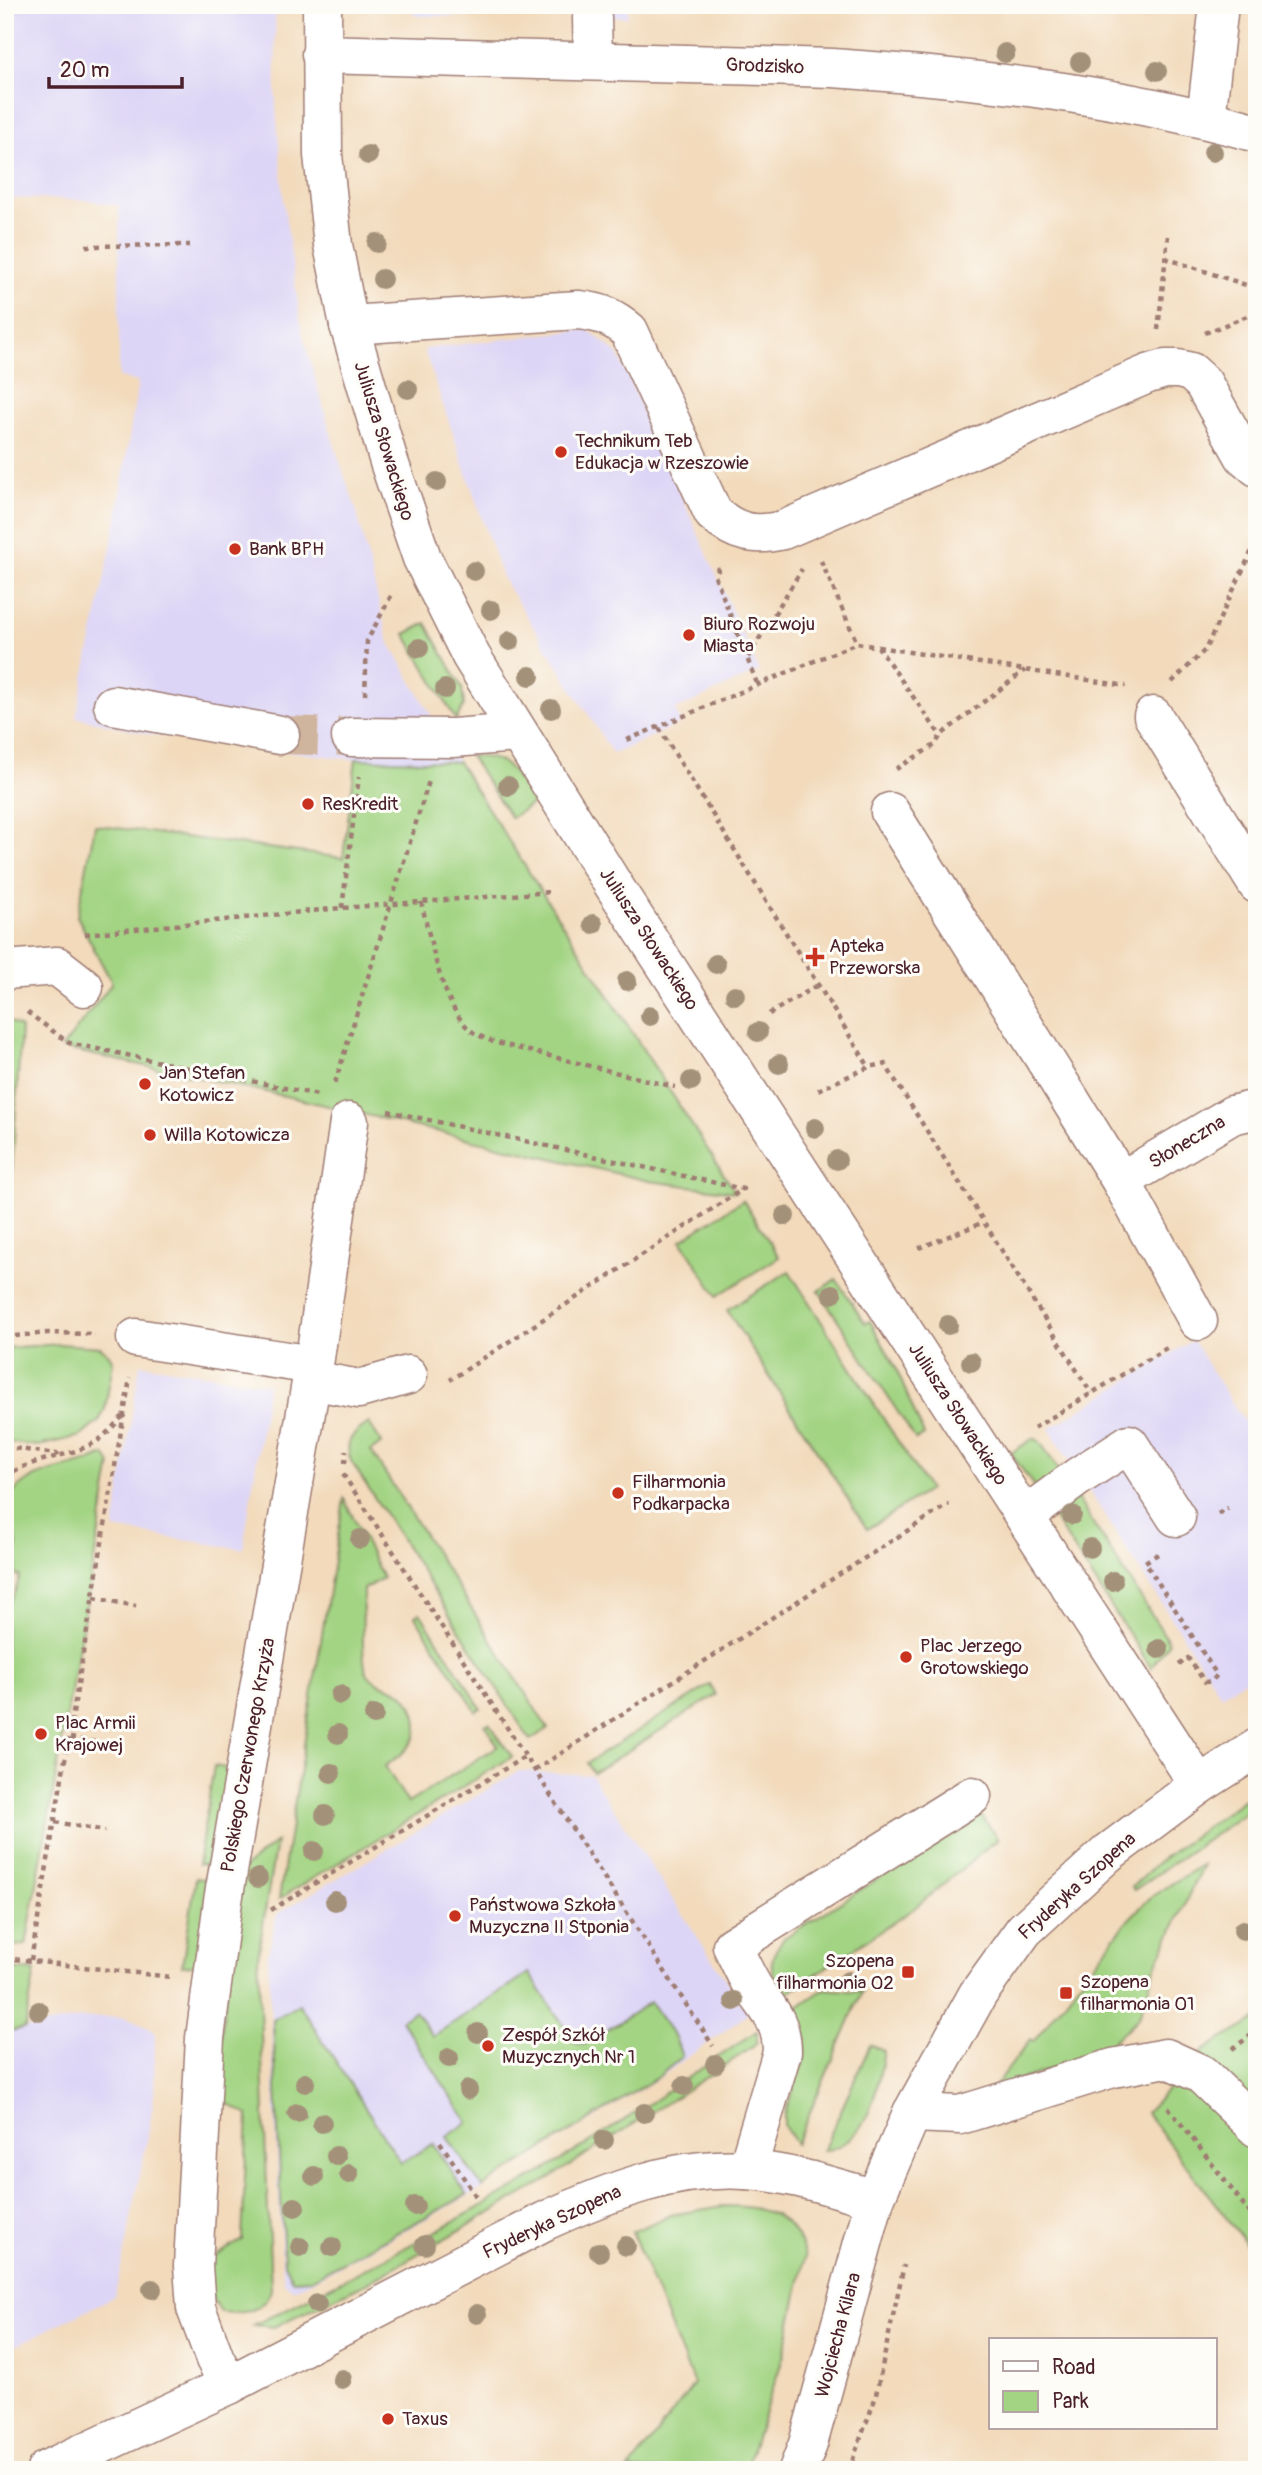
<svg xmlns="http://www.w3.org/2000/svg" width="1262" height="2475" viewBox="0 0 1262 2475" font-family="Pangolin,sans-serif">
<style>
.built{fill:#ddd5f6}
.green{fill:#a3d483;stroke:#767a57;stroke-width:2}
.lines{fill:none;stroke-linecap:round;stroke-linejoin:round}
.minor-tunnel{stroke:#d0b59e;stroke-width:38;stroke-dasharray:38 19;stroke-linecap:butt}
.minor-casing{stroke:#9e7c73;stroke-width:41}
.path{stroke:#9e7c73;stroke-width:4.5;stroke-dasharray:5 5;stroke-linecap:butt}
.minor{stroke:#fff;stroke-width:38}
.tree{fill:#a4917a}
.poi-dot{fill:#c8321e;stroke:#fdfcf7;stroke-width:2.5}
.labels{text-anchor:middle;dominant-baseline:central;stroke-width:6;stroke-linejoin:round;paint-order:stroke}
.street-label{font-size:19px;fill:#4a1f2b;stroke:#fdfcf7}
.poi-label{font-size:19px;fill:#4a1f2b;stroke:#fdfcf7;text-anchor:start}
</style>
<rect width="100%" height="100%" fill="#fdfcf7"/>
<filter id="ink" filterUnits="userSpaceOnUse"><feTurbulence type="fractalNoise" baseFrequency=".0143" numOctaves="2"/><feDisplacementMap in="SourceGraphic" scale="14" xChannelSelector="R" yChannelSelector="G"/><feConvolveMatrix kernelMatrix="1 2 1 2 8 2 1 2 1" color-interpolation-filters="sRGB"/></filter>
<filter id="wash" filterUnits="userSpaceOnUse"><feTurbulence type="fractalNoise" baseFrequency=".00686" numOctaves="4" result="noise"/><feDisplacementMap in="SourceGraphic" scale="28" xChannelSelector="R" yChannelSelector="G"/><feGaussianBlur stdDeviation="1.57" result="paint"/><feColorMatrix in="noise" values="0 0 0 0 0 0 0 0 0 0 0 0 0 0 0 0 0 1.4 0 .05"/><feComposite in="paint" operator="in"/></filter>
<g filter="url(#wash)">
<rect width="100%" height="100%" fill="#f2dabb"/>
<g class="built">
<path d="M 5,5 L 275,5 L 276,108 L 284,205 L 302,332 L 336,451 L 356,509 L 388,640 L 458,762 L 349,759 L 148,734 L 76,717 L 116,522 L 138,382 L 119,377 L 119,206 L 86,200 L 5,198 Z"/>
<path d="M 406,5 L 628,5 L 628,17 L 416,16 Z"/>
<path d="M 587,329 L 618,354 L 759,671 L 675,710 L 681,723 L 613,754 L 502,577 L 424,349 Z"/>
<path d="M 1193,1340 L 1207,1364 L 1257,1441 L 1257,1672 L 1221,1695 L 1049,1429 Z"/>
<path d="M 140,1364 L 268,1384 L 243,1549 L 114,1529 Z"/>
<path d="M 519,1771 L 591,1775 L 748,2014 L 659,2078 L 474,2193 L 306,2284 L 293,2289 L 284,2283 L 282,2265 L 268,1954 L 277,1914 Z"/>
<path d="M 124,2017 L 155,2031 L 154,2094 L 149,2130 L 115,2296 L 5,2351 L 5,2032 L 82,2018 Z"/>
</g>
<g class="green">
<path d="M 426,623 L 462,688 L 464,705 L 456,720 L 405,634 Z"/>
<path d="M 470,756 C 512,757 512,771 533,803 L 511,818 Z"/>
<path d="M 356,759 L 458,762 L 735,1192 L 649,1181 L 294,1098 L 62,1048 L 112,983 L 77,916 L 95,825 L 343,858 Z"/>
<path d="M 5,1019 L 21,1028 L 5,1284 Z"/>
<path d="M 743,1200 L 779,1257 L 717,1296 L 681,1240 Z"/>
<path d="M 789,1271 L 929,1490 L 867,1529 L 727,1310 Z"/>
<path d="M 836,1279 L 865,1323 L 870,1321 L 895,1366 L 924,1435 L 916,1440 L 819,1291 Z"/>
<path d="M 60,1344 L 100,1347 L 109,1354 L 113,1362 L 105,1409 L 99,1421 L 81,1436 L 38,1446 L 5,1442 L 5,1348 Z"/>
<path d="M 369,1423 L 382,1443 L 371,1451 L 548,1729 L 530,1740 L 351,1461 C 343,1441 353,1433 369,1423 Z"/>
<path d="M 1034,1438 L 1040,1442 L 1064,1478 L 1039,1494 L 1011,1453 Z"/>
<path d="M 105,1455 L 111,1464 L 26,1945 L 5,1946 L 5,1608 L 15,1592 L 20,1576 L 15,1575 L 17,1543 L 12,1524 L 7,1524 C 0,1467 70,1473 105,1455 Z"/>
<path d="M 1075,1495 L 1169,1642 L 1151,1668 L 1050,1512 Z"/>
<path d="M 344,1499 L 383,1578 L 363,1589 C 363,1605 361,1659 366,1670 C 371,1683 384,1684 396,1690 C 415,1699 424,1728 410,1745 C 404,1754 393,1760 385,1766 L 408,1803 L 498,1746 L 485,1725 L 489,1723 L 512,1757 L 279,1899 Z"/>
<path d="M 420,1613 L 481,1708 L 476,1711 L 415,1616 Z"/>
<path d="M 710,1685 L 716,1695 L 593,1773 L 587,1763 Z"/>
<path d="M 214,1766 L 232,1769 L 216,1867 L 198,1864 Z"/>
<path d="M 1257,1790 L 1257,1805 L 1134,1890 L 1132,1887 L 1158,1862 Z"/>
<path d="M 981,1814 L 998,1839 L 912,1910 L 783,1996 C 771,1971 765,1962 784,1938 Z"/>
<path d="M 276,1842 L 258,1956 L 271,2290 C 263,2312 242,2314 221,2312 L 212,2299 L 206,2262 L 242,2240 L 248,2115 L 214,2096 L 241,1870 Z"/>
<path d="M 1203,1864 L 1154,1970 L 1140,2014 L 1136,2020 L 1100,2053 L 993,2089 L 1030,2040 L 1033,2042 L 1130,1918 L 1151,1897 Z"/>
<path d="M 196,1878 L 214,1881 L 201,1964 L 182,1966 Z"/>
<path d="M 5,1969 L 35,1971 L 25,2028 L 5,2032 Z"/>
<path d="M 529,1973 L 575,2043 L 584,2045 L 650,2002 L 675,2037 L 682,2057 L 658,2077 L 482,2187 L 447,2137 L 468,2122 L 401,2020 L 415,2011 L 433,2036 Z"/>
<path d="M 824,1989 L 862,1992 L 796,2144 L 784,2126 L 784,2115 L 803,2063 L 806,2037 L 792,2011 Z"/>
<path d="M 299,2004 L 401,2163 L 433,2144 L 467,2195 L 311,2279 L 292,2280 L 284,2263 L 273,2020 Z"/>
<path d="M 1257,2019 L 1257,2258 L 1146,2113 L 1205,2049 Z"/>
<path d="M 757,2031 L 757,2042 L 753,2047 L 539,2185 L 370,2281 L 274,2327 L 254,2325 C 349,2278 443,2229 535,2176 C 611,2131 684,2080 757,2031 Z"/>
<path d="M 870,2045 L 884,2051 C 877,2090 870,2143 823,2151 Z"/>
<path d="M 723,2206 C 764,2206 794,2214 805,2257 L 784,2355 L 745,2470 L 629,2470 L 694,2384 L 632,2232 L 671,2215 Z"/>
</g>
</g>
<g filter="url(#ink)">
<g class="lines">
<path class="minor-tunnel" d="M 280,735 L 351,737"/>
<g class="minor-casing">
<g id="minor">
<path d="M 322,5 L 323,155 L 333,245 L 349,325 L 389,462 L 422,558 L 471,656 L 614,886 L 1199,1785"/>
<path d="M 592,18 L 593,61"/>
<path d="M 321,54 L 833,68 C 976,78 1119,94 1257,133"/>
<path d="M 1206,119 L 1219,5"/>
<path d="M 349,325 L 578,310 C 600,312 613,317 629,331 L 713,513 C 735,533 754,537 783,530 L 1148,374 L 1165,369 L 1178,369 L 1191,372 L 1203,383 L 1244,456 L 1257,467"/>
<path d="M 113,705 L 280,735"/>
<path d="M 1153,716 L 1257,884"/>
<path d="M 351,737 L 453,738 L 518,733"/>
<path d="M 890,812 L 1121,1181 L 1198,1321"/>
<path d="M 5,970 L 57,966 L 84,987"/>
<path d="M 1121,1181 L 1232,1115 L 1257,1109"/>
<path d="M 136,1338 L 314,1365"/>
<path d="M 311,1380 L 359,1389 L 408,1375"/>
<path d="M 1025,1516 L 1079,1476 L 1129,1444 L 1176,1517"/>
<path d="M 912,2113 L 960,2115 L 1113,2068 L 1166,2058 L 1201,2074 L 1257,2128"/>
<path d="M 747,2170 L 782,2052 C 782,2021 769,2011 753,1987 C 745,1974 739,1960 732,1946 L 972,1796"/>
<path d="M 229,2385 L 215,2359 L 196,2308 L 193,2266 L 205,2038 L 223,1901 L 314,1365 L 349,1122"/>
<path d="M 46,2470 L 229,2385 L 545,2221 C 608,2192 674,2166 745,2170 C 789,2172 833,2187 875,2199"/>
<path d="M 798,2470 L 808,2444 L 875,2199 L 912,2113 L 978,1994 L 1024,1930 L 1108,1853 L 1199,1785 L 1257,1748"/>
</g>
</g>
<g class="path">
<path d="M 86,246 L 190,245"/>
<path d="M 1165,258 L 1252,287 L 1257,297"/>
<path d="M 1252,287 L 1257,275"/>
<path d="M 1158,330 L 1168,236"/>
<path d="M 1205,333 L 1257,312"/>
<path d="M 821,561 L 857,643 L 878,647 L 940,735"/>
<path d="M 717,567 L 718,570 L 715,576 L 758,686"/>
<path d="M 878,647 L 1126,686"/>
<path d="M 748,657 L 802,569"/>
<path d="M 1172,682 L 1205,650 L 1257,540"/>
<path d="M 365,695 L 367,641 L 392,594"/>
<path d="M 659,728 L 869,1067"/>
<path d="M 627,740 L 857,643"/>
<path d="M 896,769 L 935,745 L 941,735 L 1025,670"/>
<path d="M 421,902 C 431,938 442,1010 473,1032 C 479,1036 487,1039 493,1042 L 675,1087"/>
<path d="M 342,908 L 359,777"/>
<path d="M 85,934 L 342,908 L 551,892"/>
<path d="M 27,1012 L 69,1043 L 318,1095"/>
<path d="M 769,1014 L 818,985"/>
<path d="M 335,1083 L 429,781"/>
<path d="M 818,1090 L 869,1067 L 885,1064 L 1091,1393"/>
<path d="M 388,1111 L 743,1189 L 450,1380"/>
<path d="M 919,1248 L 984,1222"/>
<path d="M 5,1337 L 47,1333 L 95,1334"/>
<path d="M 1034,1428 L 1168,1347"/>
<path d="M 5,1447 L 63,1455"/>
<path d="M 345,1463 L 346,1450"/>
<path d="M 343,1474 L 713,2046"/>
<path d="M 5,1477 C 30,1458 67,1458 94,1443 C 105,1437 114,1425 123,1416"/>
<path d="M 1218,1514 L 1228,1508"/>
<path d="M 1158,1554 L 1145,1562 L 1217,1675 L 1212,1681 L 1205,1682 L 1188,1658 L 1179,1665"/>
<path d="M 94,1598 L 136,1606"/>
<path d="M 70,1738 L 101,1743"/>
<path d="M 535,1770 L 949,1504"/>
<path d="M 55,1822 L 105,1831"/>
<path d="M 271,1910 L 526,1756"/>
<path d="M 5,1958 L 171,1977"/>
<path d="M 31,1960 L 130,1378"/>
<path d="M 1232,2049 L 1257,2031"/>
<path d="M 1168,2107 L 1257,2222"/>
<path d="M 440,2142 L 477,2198"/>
<path d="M 849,2470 L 875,2399 L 904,2265"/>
</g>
<use href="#minor" class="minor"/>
</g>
<g class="tree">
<circle cx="1005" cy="53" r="10"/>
<circle cx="1080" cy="62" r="10"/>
<circle cx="1157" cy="71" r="10"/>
<circle cx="1213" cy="152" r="10"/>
<circle cx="368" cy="155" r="10"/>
<circle cx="377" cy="243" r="10"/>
<circle cx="382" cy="279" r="10"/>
<circle cx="408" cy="389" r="10"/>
<circle cx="437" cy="482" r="10"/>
<circle cx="474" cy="571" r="10"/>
<circle cx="491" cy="610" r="10"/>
<circle cx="510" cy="641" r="10"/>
<circle cx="419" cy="648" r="10"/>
<circle cx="530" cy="676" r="10"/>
<circle cx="445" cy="689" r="10"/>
<circle cx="551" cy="709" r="10"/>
<circle cx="508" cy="786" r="10"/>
<circle cx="593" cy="924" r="10"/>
<circle cx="716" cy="964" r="10"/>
<circle cx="627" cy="981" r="10"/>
<circle cx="735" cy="995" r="10"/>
<circle cx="650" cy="1016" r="10"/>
<circle cx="758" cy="1032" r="10"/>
<circle cx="779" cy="1064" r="10"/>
<circle cx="691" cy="1081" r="10"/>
<circle cx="815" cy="1128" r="10"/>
<circle cx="837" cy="1160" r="10"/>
<circle cx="785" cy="1216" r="10"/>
<circle cx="832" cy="1294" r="10"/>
<circle cx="948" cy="1325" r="10"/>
<circle cx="971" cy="1362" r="10"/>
<circle cx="1072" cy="1515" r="10"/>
<circle cx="360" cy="1539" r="10"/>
<circle cx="1090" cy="1548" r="10"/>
<circle cx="1113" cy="1581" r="10"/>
<circle cx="1159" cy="1649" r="10"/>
<circle cx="340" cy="1695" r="10"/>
<circle cx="374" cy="1715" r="10"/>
<circle cx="338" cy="1734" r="10"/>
<circle cx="331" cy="1773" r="10"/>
<circle cx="325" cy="1815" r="10"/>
<circle cx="314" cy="1851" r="10"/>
<circle cx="258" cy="1878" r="10"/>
<circle cx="335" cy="1901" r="10"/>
<circle cx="1243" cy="1930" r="10"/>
<circle cx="848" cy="1981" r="10"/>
<circle cx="734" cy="2001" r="10"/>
<circle cx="39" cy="2011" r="10"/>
<circle cx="478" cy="2033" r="10"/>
<circle cx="449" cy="2058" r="10"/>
<circle cx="715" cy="2064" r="10"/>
<circle cx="305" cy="2083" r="10"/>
<circle cx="684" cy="2086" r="10"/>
<circle cx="468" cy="2090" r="10"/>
<circle cx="297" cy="2113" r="10"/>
<circle cx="644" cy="2113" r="10"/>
<circle cx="322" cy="2123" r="10"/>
<circle cx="604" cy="2140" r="10"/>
<circle cx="336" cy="2156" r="10"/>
<circle cx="349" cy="2174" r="10"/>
<circle cx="314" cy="2176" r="10"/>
<circle cx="415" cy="2206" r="10"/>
<circle cx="295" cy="2207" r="10"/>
<circle cx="425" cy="2245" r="10"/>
<circle cx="626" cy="2246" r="10"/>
<circle cx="300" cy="2247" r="10"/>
<circle cx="332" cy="2247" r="10"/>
<circle cx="599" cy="2252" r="10"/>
<circle cx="152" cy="2289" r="10"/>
<circle cx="317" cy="2304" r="10"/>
<circle cx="477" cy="2314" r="10"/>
<circle cx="342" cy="2379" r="10"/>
</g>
</g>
<g class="poi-dot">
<circle cx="561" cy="452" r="7"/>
<circle cx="235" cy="549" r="7"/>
<circle cx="689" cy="635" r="7"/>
<circle cx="308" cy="804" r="7"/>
<path d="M811.5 946.5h7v7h7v7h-7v7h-7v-7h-7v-7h7z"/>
<circle cx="145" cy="1084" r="7"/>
<circle cx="150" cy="1135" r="7"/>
<circle cx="618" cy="1493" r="7"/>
<circle cx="906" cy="1657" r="7"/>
<circle cx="41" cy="1734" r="7"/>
<circle cx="455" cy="1916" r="7"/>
<rect x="901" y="1965" width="14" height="14" rx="3.5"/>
<rect x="1059" y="1986" width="14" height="14" rx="3.5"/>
<circle cx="488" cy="2046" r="7"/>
<circle cx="388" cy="2419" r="7"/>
</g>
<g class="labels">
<g class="street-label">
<text transform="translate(765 66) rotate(2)">Grodzisko</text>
<text transform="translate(384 441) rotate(73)">Juliusza Słowackiego</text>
<text transform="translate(649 939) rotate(57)">Juliusza Słowackiego</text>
<text transform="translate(1187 1142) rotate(-31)">Słoneczna</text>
<text transform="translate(958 1414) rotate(57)">Juliusza Słowackiego</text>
<text transform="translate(248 1755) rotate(-80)">Polskiego Czerwonego Krzyża</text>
<text transform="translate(1077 1886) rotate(-42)">Fryderyka Szopena</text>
<text transform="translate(552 2222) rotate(-25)">Fryderyka Szopena</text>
<text transform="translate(838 2335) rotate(-75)">Wojciecha Kilara</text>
</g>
<g class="poi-label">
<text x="575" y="441">Technikum Teb<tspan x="575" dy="22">Edukacja w Rzeszowie</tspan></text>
<text x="249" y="549">Bank BPH</text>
<text x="703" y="624">Biuro Rozwoju<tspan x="703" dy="22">Miasta</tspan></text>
<text x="322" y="804">ResKredit</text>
<text x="829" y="946">Apteka<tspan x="829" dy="22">Przeworska</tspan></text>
<text x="159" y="1073">Jan Stefan<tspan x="159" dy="22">Kotowicz</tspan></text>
<text x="164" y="1135">Willa Kotowicza</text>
<text x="632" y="1482">Filharmonia<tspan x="632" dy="22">Podkarpacka</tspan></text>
<text x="920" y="1646">Plac Jerzego<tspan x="920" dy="22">Grotowskiego</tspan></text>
<text x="55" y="1723">Plac Armii<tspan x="55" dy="22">Krajowej</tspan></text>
<text x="469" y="1905">Państwowa Szkoła<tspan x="469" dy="22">Muzyczna II Stponia</tspan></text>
<text x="894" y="1961" text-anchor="end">Szopena<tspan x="894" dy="22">filharmonia 02</tspan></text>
<text x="1080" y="1982">Szopena<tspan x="1080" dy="22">filharmonia 01</tspan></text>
<text x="502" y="2035">Zespół Szkół<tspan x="502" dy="22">Muzycznych Nr 1</tspan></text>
<text x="402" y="2419">Taxus</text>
</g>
</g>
<rect width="1262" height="2475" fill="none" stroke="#fdfcf7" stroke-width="28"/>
<rect x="989" y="2338" width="228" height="91" fill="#fdfcf7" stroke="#b5a4a5" stroke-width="2"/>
<rect x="1003" y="2361" width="35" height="10" fill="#ffffff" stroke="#b5a4a5" stroke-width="2"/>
<text x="1052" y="2374" font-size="21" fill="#4a1f2b">Road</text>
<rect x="1003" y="2391" width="35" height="21" fill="#a3d483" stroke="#b5a4a5" stroke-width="2"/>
<text x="1052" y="2408" font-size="21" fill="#4a1f2b">Park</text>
<path d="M49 77v10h133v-10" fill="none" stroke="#4a1f2b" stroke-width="3.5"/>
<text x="60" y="77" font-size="21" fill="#4a1f2b" stroke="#fdfcf7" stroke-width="5" paint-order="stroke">20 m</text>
</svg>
